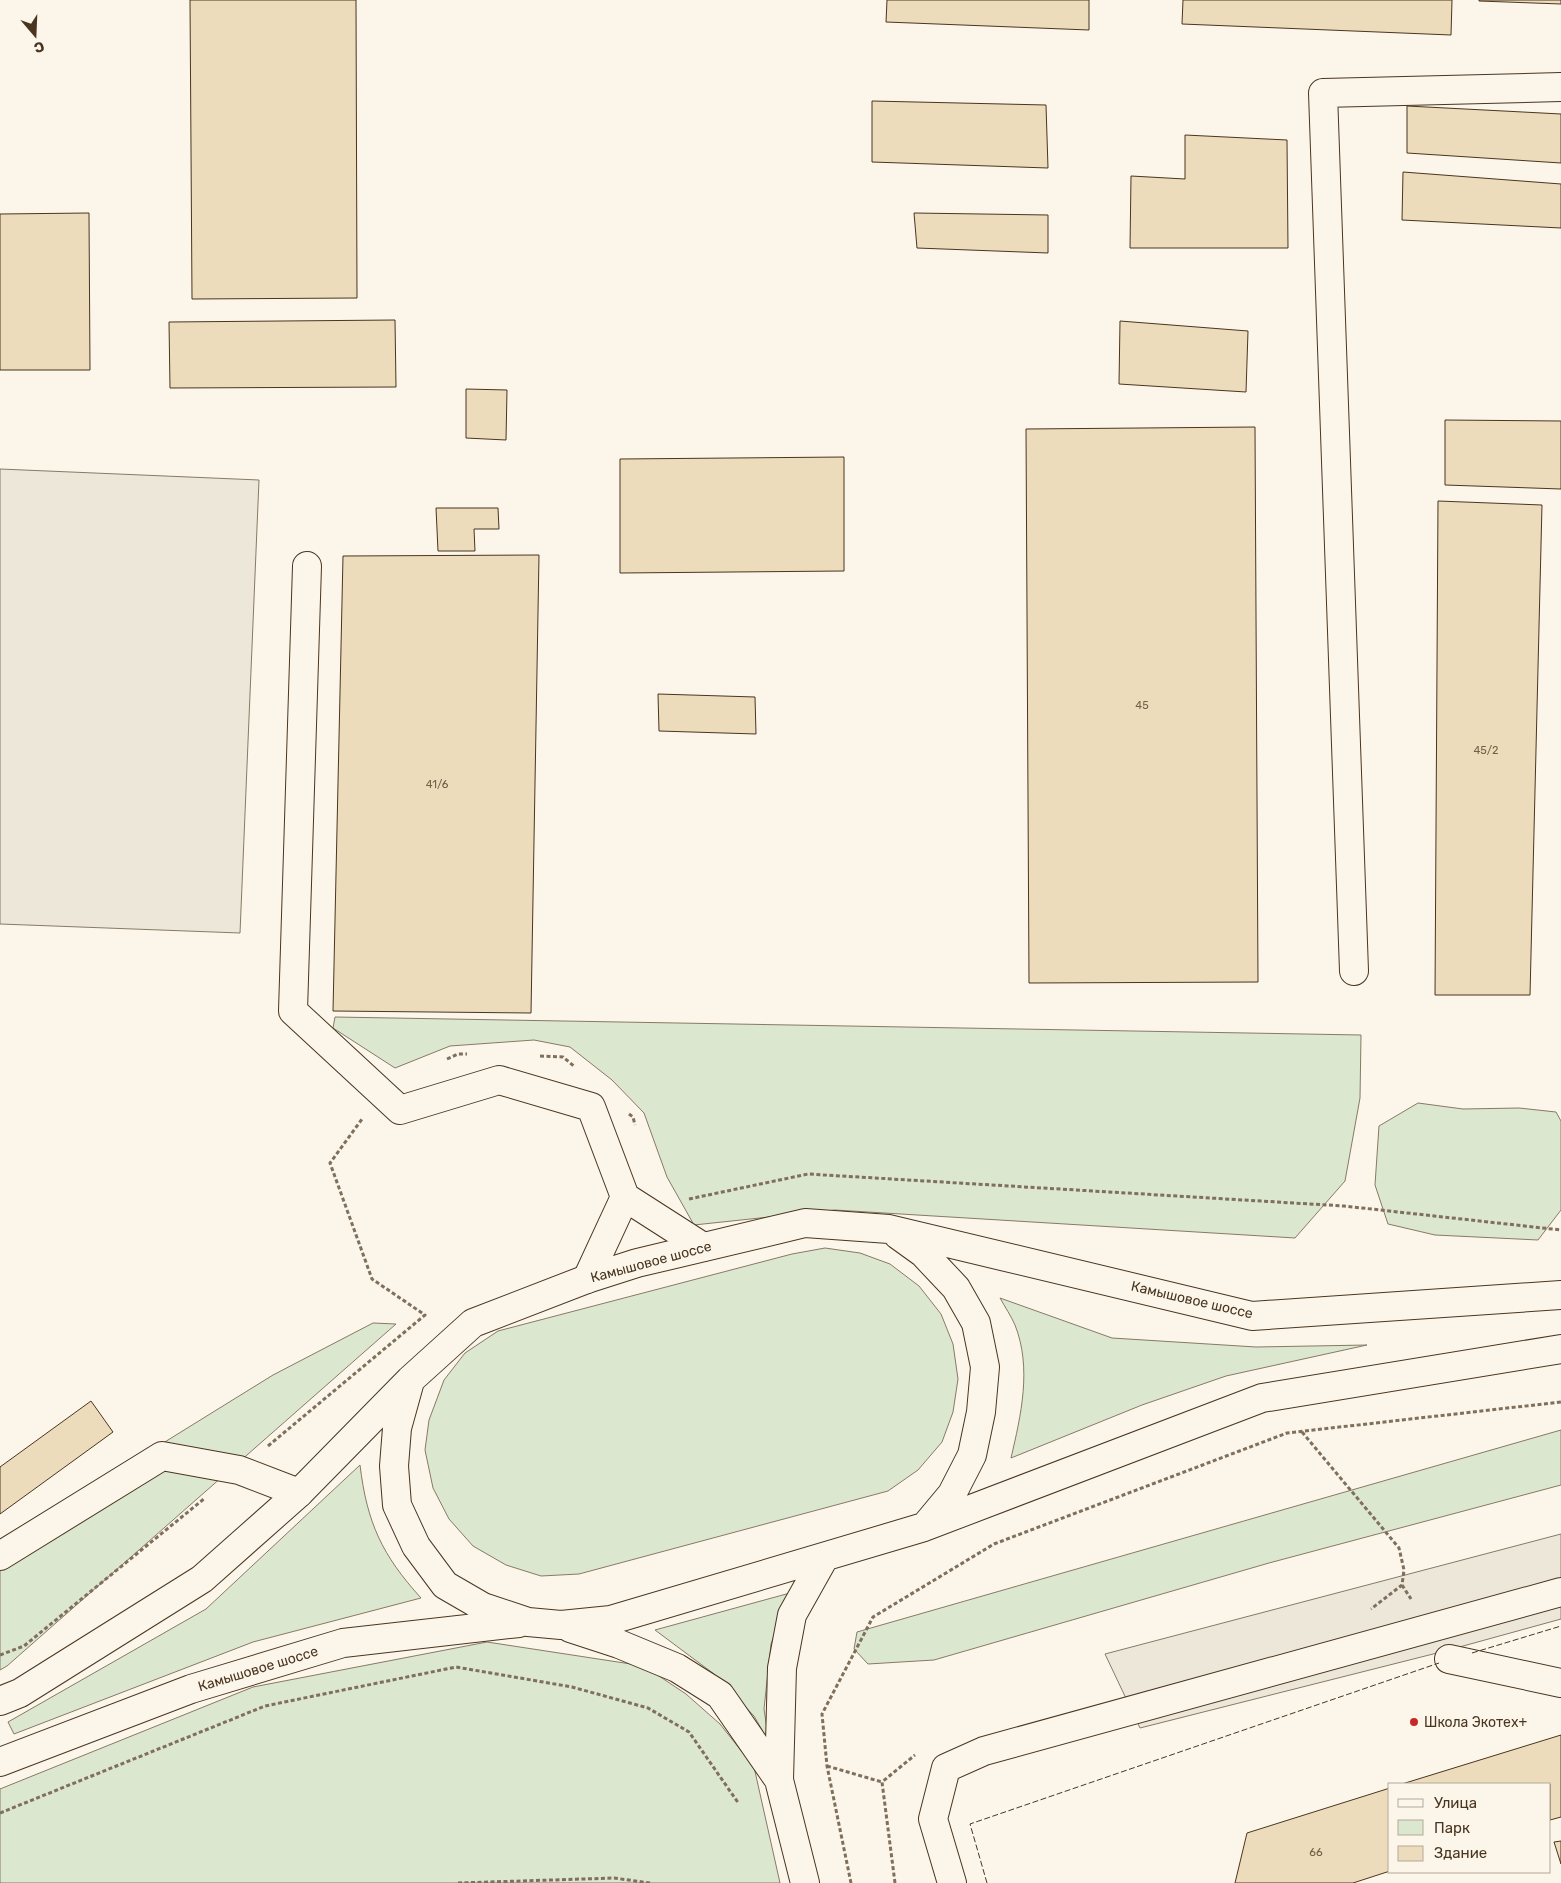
<svg xmlns="http://www.w3.org/2000/svg" width="1561" height="1883" font-family="Rubik,sans-serif">
<style>
.green{fill:#dce7d0;stroke:#887966}
.parking{fill:#ede7d9;stroke:#887966}
.building{fill:#ecdcbc;stroke:#4a3520}
.lines{fill:none;stroke-linecap:round;stroke-linejoin:round}
.minor-casing{stroke:#4a3520;stroke-width:30}
.major-casing{stroke:#4a3520;stroke-width:30}
.path{stroke:#7f6f5c;stroke-width:3;stroke-dasharray:4 2.5;stroke-linecap:butt}
.minor{stroke:#fbf6e9;stroke-width:28}
.major{stroke:#fbf6e9;stroke-width:28}
.fence{stroke:#4a3520;stroke-width:1;stroke-dasharray:6 2.5;stroke-linecap:butt}
.poi-dot{fill:#c62828;stroke:#fbf6e9;stroke-width:2}
.labels{text-anchor:middle;dominant-baseline:central;stroke-width:4;stroke-linejoin:round;paint-order:stroke}
.number-label{font-size:11px;fill:#725f47}
.street-label{font-size:14px;fill:#4a3520;stroke:#fbf6e9}
.poi-label{font-size:14px;fill:#4a3520;stroke:#fbf6e9;text-anchor:start}
</style>
<rect width="100%" height="100%" fill="#fbf6e9"/>
<path class="green" d="M335 1017 1361 1035 1360 1098 1345 1181 1295 1238 835 1210 694 1225 667 1177 644 1113 612 1080 570 1047 534 1040 450 1046 395 1068 333 1028Z
M1418 1103 1463 1109 1519 1108 1556 1112 1561 1121V1210L1538 1240 1435 1235 1388 1224 1375 1185 1379 1126Z
M825 1248 860 1253 890 1264 919 1286 941 1314 953 1344 958 1379 953 1412 942 1442 918 1470 888 1491 579 1574 541 1576 506 1565 473 1546 449 1519 433 1488 425 1450 429 1420 444 1380 465 1353 498 1331 792 1254Z
M1000 1298 1112 1338 1256 1347 1367 1345 1226 1376 1142 1405 1011 1458C1021 1415 1032 1368 1015 1325 1011 1316 1005 1307 1000 1298Z
M373 1323 396 1324 7 1666 0 1670V1544L273 1375Z
M1561 1430V1485L1269 1563 934 1660 868 1664 854 1649 857 1632Z
M360 1465C367 1523 382 1555 421 1598L253 1642 14 1734 8 1722 206 1609Z
M790 1593 771 1644 764 1709 769 1742 754 1716 714 1674 655 1630Z
M487 1642 644 1666 686 1694 720 1724 754 1767 780 1883H0V1789L253 1687Z"/>
<path class="parking" d="M0 469 259 480 240 933 0 924Z
M1561 1534V1619L1445 1651 1140 1728 1105 1654Z"/>
<path class="building" d="M190 0H356L357 298 192 299Z
M887 0H1089V30L886 22Z
M1183 0H1452L1451 35 1182 24Z
M1479 0H1561V4L1479 1Z
M872 101 1046 105 1048 168 872 162Z
M1407 106 1561 114V163L1407 153Z
M1185 135 1287 140 1288 248H1130L1131 176 1185 179Z
M1403 172 1561 184V228L1402 220Z
M89 213 90 370H0V214Z
M914 213 1048 215V253L917 248Z
M395 320 396 387 170 388 169 322Z
M1120 321 1248 331 1246 392 1119 384Z
M466 389 507 390 506 440 466 438Z
M1445 420 1561 421V489L1445 485Z
M1255 427 1258 982 1029 983 1026 429Z
M844 457V571L620 573V459Z
M1438 501 1542 505 1530 995H1435Z
M436 508H498L499 529H474L475 551H438Z
M539 555 531 1013 333 1011 343 556Z
M658 694 755 697 756 734 659 731Z
M91 1401 113 1432 0 1514V1467Z
M1561 1735V1817L1550 1820V1784H1402Z
M1390 1788V1871L1353 1883H1235L1247 1833Z
M1561 1841V1864L1554 1842Z"/>
<g class="lines">
<defs>
<path id="minor" d="M307 566 293 1011 400 1110 499 1080 591 1107 625 1197
M1354 971 1323 93 1561 87
M587 1279 625 1197 703 1247
M0 1556 162 1456 239 1470 299 1493
M1449 1659 1561 1683
M952 1883 933 1819 946 1768 984 1751 1561 1592"/>
<path id="major" d="M898 1235 923 1253 956 1288 976 1323 985 1367 981 1412 972 1455 952 1494 927 1524
M410 1381 397 1428 394 1466 397 1505 416 1546 445 1585 483 1607 528 1622 561 1625 611 1620 924 1527 1262 1398 1561 1349
M570 1628 619 1644 677 1668 720 1695 779 1780
M0 1701 20 1693 202 1579 299 1493 410 1380 473 1323 587 1279 637 1263 805 1223 889 1229 1252 1316 1561 1295
M0 1762 191 1689 343 1643 519 1623
M805 1883 779 1780 782 1668 792 1615 824 1558"/>
</defs>
<use href="#minor" class="minor-casing"/>
<use href="#major" class="major-casing"/>
<path class="path" d="M540 1056 563 1057 575 1067
M447 1059 458 1054H467
M629 1114 633 1117 635 1125
M689 1199 808 1174 1344 1206 1561 1230
M1302 1432 1399 1548 1404 1570 1402 1585 1371 1609
M268 1446 425 1315 372 1279 330 1163 362 1119
M1402 1585 1411 1599
M0 1655 24 1646 205 1498
M827 1766 882 1782
M0 1813 265 1706 456 1667 572 1687 648 1708 689 1732 739 1804
M458 1883 614 1878 650 1883
M851 1883 827 1766 822 1714 873 1617 994 1544 1287 1433 1561 1402
M895 1883 882 1782 915 1755"/>
<use href="#minor" class="minor"/>
<use href="#major" class="major"/>
<path class="fence" d="M1472 1653 1561 1626
M987 1883 970 1824 1439 1663"/>
</g>
<circle class="poi-dot" cx="1414" cy="1722" r="5"/>
<g class="labels">
<g class="number-label">
<text x="1142" y="705">45</text>
<text x="1486" y="750">45/2</text>
<text x="437" y="784">41/6</text>
<text x="1316" y="1852">66</text>
</g>
<g class="street-label">
<text transform="translate(651 1262) rotate(-15)">Камышовое шоссе</text>
<text transform="translate(1192 1300) rotate(13)">Камышовое шоссе</text>
<text transform="translate(258 1669) rotate(-17)">Камышовое шоссе</text>
</g>
<g class="poi-label">
<text x="1424" y="1722">Школа Экотех+</text>
</g>
</g>
<rect x="1388" y="1783" width="162" height="90" fill="#fbf6e9" stroke="#b4a999"/>
<rect x="1398" y="1799" width="25" height="8" fill="#fbf6e9" stroke="#b4a999"/>
<text x="1434" y="1808" font-size="15" fill="#4a3520">Улица</text>
<rect x="1398" y="1820" width="25" height="15" fill="#dce7d0" stroke="#b4a999"/>
<text x="1434" y="1833" font-size="15" fill="#4a3520">Парк</text>
<rect x="1398" y="1846" width="25" height="15" fill="#ecdcbc" stroke="#b4a999"/>
<text x="1434" y="1858" font-size="15" fill="#4a3520">Здание</text>
<g transform="translate(35 35) rotate(161)" stroke="#fbf6e9" stroke-width="4" paint-order="stroke">
<path d="M0-4L9 19L0 12L-9 19Z" fill="#4a3520"/>
<text y="-8" font-size="14" font-weight="bold" text-anchor="middle" fill="#4a3520">С</text>
</g>
</svg>
